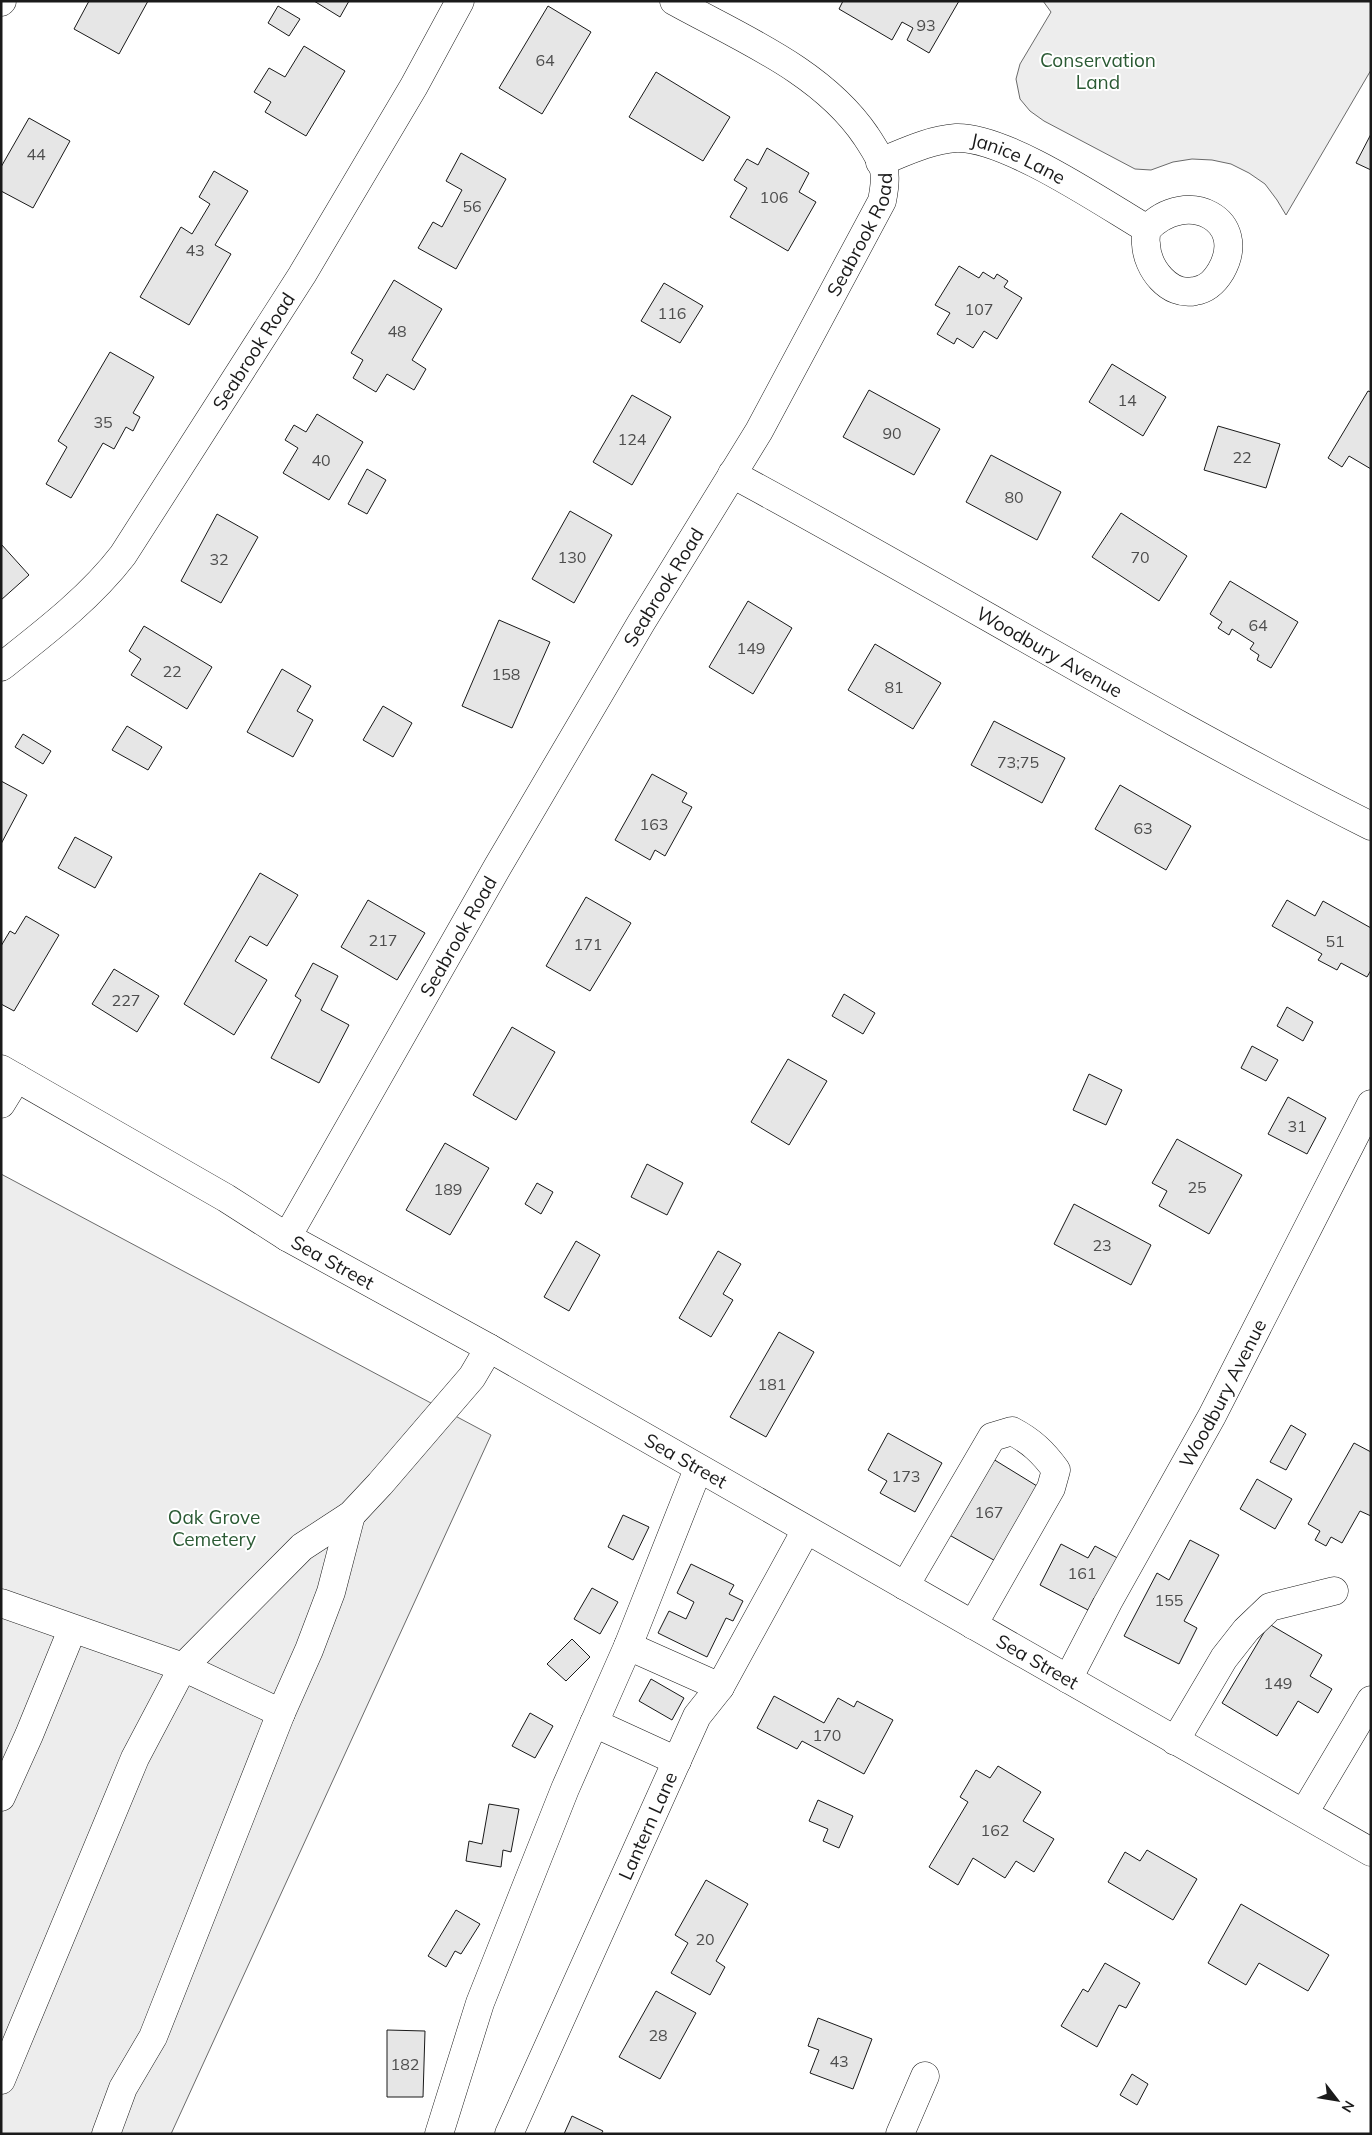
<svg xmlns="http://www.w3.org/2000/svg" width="1372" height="2135" font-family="Mulish,sans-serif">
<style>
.built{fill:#ededed;stroke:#6a6a6a}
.building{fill:#e6e6e6;stroke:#1a1a1a}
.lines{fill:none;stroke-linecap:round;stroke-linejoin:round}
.minor-casing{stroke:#1a1a1a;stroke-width:29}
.minor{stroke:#fff;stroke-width:28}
.labels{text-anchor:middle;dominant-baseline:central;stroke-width:4;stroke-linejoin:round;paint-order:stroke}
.number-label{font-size:16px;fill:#4d4d4d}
.park-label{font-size:19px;fill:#2b5a34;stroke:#fff}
.street-label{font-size:19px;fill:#1a1a1a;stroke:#fff}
</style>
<rect width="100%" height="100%" fill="#fff"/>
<path class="built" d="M1043 1H1371V70L1286 215 1277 200 1265 184 1249 173 1231 164 1212 160 1192 159 1173 162 1151 170 1135 169 1044 121 1030 111 1020 99 1016 79 1020 64 1051 12Z
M1 1174 491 1435 171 2134H1Z"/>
<path class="building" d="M89 1H148L119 54 74 29Z
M314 1H349L340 17Z
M843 1H959L929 53 907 40 913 28 902 22 892 40 839 9Z
M278 6 300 19 289 36 268 23Z
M548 6 591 32 542 114 499 88Z
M304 46 345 71 306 136 265 112 271 102 254 92 269 68 285 77Z
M656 72 730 117 703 161 629 117Z
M29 118 70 141 33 208 1 191V167Z
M1371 134V170L1356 163Z
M767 148 809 173 799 192 816 202 788 251 730 217 747 188 734 180 747 159 758 165Z
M461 153 506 179 456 269 418 248 433 222 442 227 462 190 446 181Z
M214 171 248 191 215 245 231 254 189 325 140 297 181 227 192 234 210 204 199 197Z
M959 266 979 278 983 272 994 279 997 274 1008 281 1004 287 1022 298 997 339 984 331 973 348 957 338 954 344 937 334 950 313 935 305Z
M394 280 442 309 412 360 426 369 414 390 387 374 376 392 353 378 363 360 351 353Z
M664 283 703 306 680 343 641 321Z
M110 352 154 377 133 413 140 417 133 431 126 427 114 449 103 443 71 498 46 484 67 447 58 441Z
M1112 364 1166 397 1143 436 1089 402Z
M869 390 940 429 914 475 843 437Z
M1368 391 1371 392V469L1349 456 1342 467 1328 458Z
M632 395 671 417 632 485 593 462Z
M317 414 363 442 329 500 283 473 298 448 285 440 294 425 306 432Z
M1218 426 1280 444 1266 488 1204 470Z
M991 455 1061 492 1037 540 966 502Z
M367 469 386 480 367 514 348 504Z
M570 511 612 535 574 603 532 579Z
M1121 513 1187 556 1159 601 1092 557Z
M217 514 258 537 221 603 181 581Z
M1 544 29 575 1 600Z
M1230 581 1298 622 1271 668 1257 660 1259 655 1250 649 1254 643 1232 629 1229 635 1218 628 1222 622 1210 614Z
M748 601 792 628 753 694 709 667Z
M499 620 550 642 512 728 462 706Z
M144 626 212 667 187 709 131 675 141 659 129 651Z
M875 644 941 683 913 729 848 690Z
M282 669 311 686 297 711 313 720 293 757 247 732Z
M383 706 412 723 393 757 363 740Z
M994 721 1065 758 1042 803 971 765Z
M127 726 162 747 148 770 112 750Z
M23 734 51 751 43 764 15 747Z
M652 774 687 793 682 802 692 807 665 856 655 850 650 860 615 840Z
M1 781 27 795 1 844Z
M1120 785 1191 826 1166 870 1095 829Z
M75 837 112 857 95 888 58 868Z
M260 873 298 895 267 946 250 936 235 961 267 980 234 1035 184 1004Z
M586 897 631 923 590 991 546 966Z
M368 900 425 933 397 980 341 947Z
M1287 900 1315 916 1323 901 1371 928V970L1367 977 1341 963 1337 970 1318 960 1322 954 1272 926Z
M26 916 59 935 14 1011 1 1004V946L10 931 15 934Z
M313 963 338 976 321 1010 349 1025 319 1083 271 1058 301 1000 295 996Z
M114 969 159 996 137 1032 92 1004Z
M844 994 875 1013 863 1034 832 1016Z
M1287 1007 1313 1022 1303 1041 1277 1026Z
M512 1027 555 1052 516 1120 473 1095Z
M1252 1046 1278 1060 1266 1081 1241 1068Z
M788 1059 827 1081 789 1145 751 1122Z
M1089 1074 1122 1090 1106 1125 1073 1110Z
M1288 1097 1326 1118 1307 1154 1268 1134Z
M1177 1139 1242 1175 1209 1234 1159 1206 1167 1191 1152 1183Z
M445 1143 489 1168 450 1235 406 1210Z
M647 1164 683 1183 667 1215 631 1197Z
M537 1183 553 1192 541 1214 525 1204Z
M1074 1204 1151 1245 1131 1285 1054 1244Z
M576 1241 600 1255 569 1311 544 1297Z
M718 1251 741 1264 723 1294 733 1300 711 1337 679 1318Z
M779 1332 814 1352 766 1437 730 1417Z
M1291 1425 1306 1434 1286 1470 1270 1462Z
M888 1433 942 1463 915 1512 880 1493 887 1481 868 1470Z
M1354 1443 1371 1452V1516L1360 1511 1342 1543 1331 1537 1326 1546 1315 1540 1320 1531 1308 1524Z
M993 1459 1037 1486 999 1563 944 1532Z
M1257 1479 1292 1499 1275 1529 1240 1509Z
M623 1515 649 1527 633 1560 608 1547Z
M1190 1540 1219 1555 1184 1621 1197 1628 1179 1664 1124 1636 1157 1573 1169 1580Z
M1061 1544 1088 1558 1095 1546 1125 1562 1103 1603 1094 1598 1088 1610 1040 1585Z
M691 1564 734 1585 729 1594 743 1601 733 1621 726 1618 707 1657 658 1633 669 1611 686 1619 694 1602 677 1593Z
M592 1588 618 1602 600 1634 574 1619Z
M1269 1624 1322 1655 1310 1676 1332 1689 1318 1713 1298 1701 1277 1736 1222 1703Z
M572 1639 590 1657 566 1681 547 1664Z
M651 1679 684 1698 672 1720 639 1701Z
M774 1696 824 1723 838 1698 854 1707 857 1701 893 1720 864 1774 802 1741 797 1749 757 1728Z
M530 1713 553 1726 535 1758 512 1746Z
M998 1766 1041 1792 1023 1821 1054 1839 1034 1872 1016 1861 1005 1878 973 1858 958 1885 929 1867 968 1802 960 1797 976 1770 990 1778Z
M818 1800 853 1816 839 1848 823 1841 828 1829 809 1821Z
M489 1804 519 1809 511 1852 503 1850 501 1867 466 1861 469 1841 482 1844Z
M1147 1850 1197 1879 1173 1920 1108 1882 1125 1852 1140 1861Z
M706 1880 748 1904 716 1961 725 1967 710 1995 671 1973 688 1943 675 1935Z
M1241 1904 1329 1955 1308 1991 1259 1963 1246 1985 1208 1963Z
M456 1910 480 1924 461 1954 455 1951 446 1967 428 1956Z
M1105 1963 1140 1983 1126 2008 1119 2005 1097 2047 1061 2026 1083 1989 1088 1992Z
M656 1991 696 2013 660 2079 619 2057Z
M818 2018 872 2039 853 2089 810 2073 819 2050 808 2046Z
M387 2030 425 2031 423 2097H387Z
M1132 2074 1148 2084 1137 2105 1120 2095Z
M572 2116 603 2131 601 2134H564Z"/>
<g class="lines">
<defs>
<g id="minor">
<path d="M1 2 2 1"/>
<path id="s1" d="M880 162C905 152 929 140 956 138 1005 136 1103 203 1147 229 1146 234 1145 239 1146 244 1147 268 1169 297 1195 291 1208 289 1215 281 1221 271 1250 220 1187 187 1147 229"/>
<path id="s2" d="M732 474C946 589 1153 717 1371 826"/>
<path id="s3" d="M1 667C44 633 90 598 123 555L302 275 414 86 460 1"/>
<path id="s4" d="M1 1069 226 1198 287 1237 489 1348 1371 1852"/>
<path d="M1 1104 17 1078"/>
<path id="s5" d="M287 1237 498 866 641 623 759 431 882 201C884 191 886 180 884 170 881 158 873 147 866 136 822 71 741 38 674 1"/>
<path d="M905 1586 992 1437 1012 1431C1031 1441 1043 1452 1056 1470L1051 1488 973 1625"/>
<path d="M1 1603 183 1667 281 1713"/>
<path d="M628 1646 720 1687"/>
<path id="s6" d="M1068 1679 1108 1602 1212 1416 1371 1104"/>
<path d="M594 1723 677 1761"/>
<path d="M1175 1741 1224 1658 1246 1630 1270 1607 1334 1591"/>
<path d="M1 1797 29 1735 72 1630"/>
<path d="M1304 1813 1371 1700"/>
<path d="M1 2080 135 1758 183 1667 302 1547 351 1515 380 1484 472 1377 489 1348"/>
<path d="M106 2134 123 2088 153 2037 281 1713 309 1650 331 1592 351 1515"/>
<path d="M439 2134 480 2003 565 1789 628 1646 698 1469"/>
<path id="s7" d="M509 2134 697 1716 720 1687 806 1530"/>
<path d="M900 2134 925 2076"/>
</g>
</defs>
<use href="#minor" class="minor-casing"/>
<use href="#minor" class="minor"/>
</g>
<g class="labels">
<g class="number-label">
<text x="926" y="25">93</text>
<text x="545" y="60">64</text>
<text x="36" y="154">44</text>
<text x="774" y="197">106</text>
<text x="472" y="206">56</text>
<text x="195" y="250">43</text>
<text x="979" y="309">107</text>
<text x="672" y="313">116</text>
<text x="397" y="331">48</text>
<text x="1127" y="400">14</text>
<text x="103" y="422">35</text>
<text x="892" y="433">90</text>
<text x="632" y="439">124</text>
<text x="1242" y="457">22</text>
<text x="321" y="460">40</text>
<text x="1014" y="497">80</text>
<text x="572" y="557">130</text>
<text x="1140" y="557">70</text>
<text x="219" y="559">32</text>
<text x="1258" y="625">64</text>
<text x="751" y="648">149</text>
<text x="172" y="671">22</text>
<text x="506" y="674">158</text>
<text x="894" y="687">81</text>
<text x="1018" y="762">73;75</text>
<text x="654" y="824">163</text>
<text x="1143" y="828">63</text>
<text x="383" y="940">217</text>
<text x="1335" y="941">51</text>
<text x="588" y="944">171</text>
<text x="126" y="1000">227</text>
<text x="1297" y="1126">31</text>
<text x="1197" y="1187">25</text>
<text x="448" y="1189">189</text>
<text x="1102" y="1245">23</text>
<text x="772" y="1384">181</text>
<text x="906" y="1476">173</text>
<text x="989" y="1512">167</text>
<text x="1082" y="1573">161</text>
<text x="1169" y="1600">155</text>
<text x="1278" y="1683">149</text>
<text x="827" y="1735">170</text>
<text x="995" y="1830">162</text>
<text x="705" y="1939">20</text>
<text x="658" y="2035">28</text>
<text x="839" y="2061">43</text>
<text x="405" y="2064">182</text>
</g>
<g class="park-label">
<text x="1098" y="60">Conservation<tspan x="1098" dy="22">Land</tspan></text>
<text x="214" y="1517">Oak Grove<tspan x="214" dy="22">Cemetery</tspan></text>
</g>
<g class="street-label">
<text stroke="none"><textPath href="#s1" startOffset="146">Janice Lane</textPath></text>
<text stroke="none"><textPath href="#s5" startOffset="1156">Seabrook Road</textPath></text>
<text stroke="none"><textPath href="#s3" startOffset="408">Seabrook Road</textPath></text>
<text stroke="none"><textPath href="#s5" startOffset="751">Seabrook Road</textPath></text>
<text stroke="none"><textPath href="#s2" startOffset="364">Woodbury Avenue</textPath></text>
<text stroke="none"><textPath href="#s5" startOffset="346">Seabrook Road</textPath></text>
<text stroke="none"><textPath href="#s4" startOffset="384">Sea Street</textPath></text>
<text stroke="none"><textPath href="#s6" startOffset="325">Woodbury Avenue</textPath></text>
<text stroke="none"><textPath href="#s4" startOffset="789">Sea Street</textPath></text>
<text stroke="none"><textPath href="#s4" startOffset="1194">Sea Street</textPath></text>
<text stroke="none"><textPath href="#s7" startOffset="338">Lantern Lane</textPath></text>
</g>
</g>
<rect width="1372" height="2135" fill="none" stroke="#1a1a1a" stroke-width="5"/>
<g transform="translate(1337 2100) rotate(121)" stroke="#ffffff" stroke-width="4" paint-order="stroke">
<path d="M0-4L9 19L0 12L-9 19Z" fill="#1a1a1a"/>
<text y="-8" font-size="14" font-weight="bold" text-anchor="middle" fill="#1a1a1a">N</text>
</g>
</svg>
